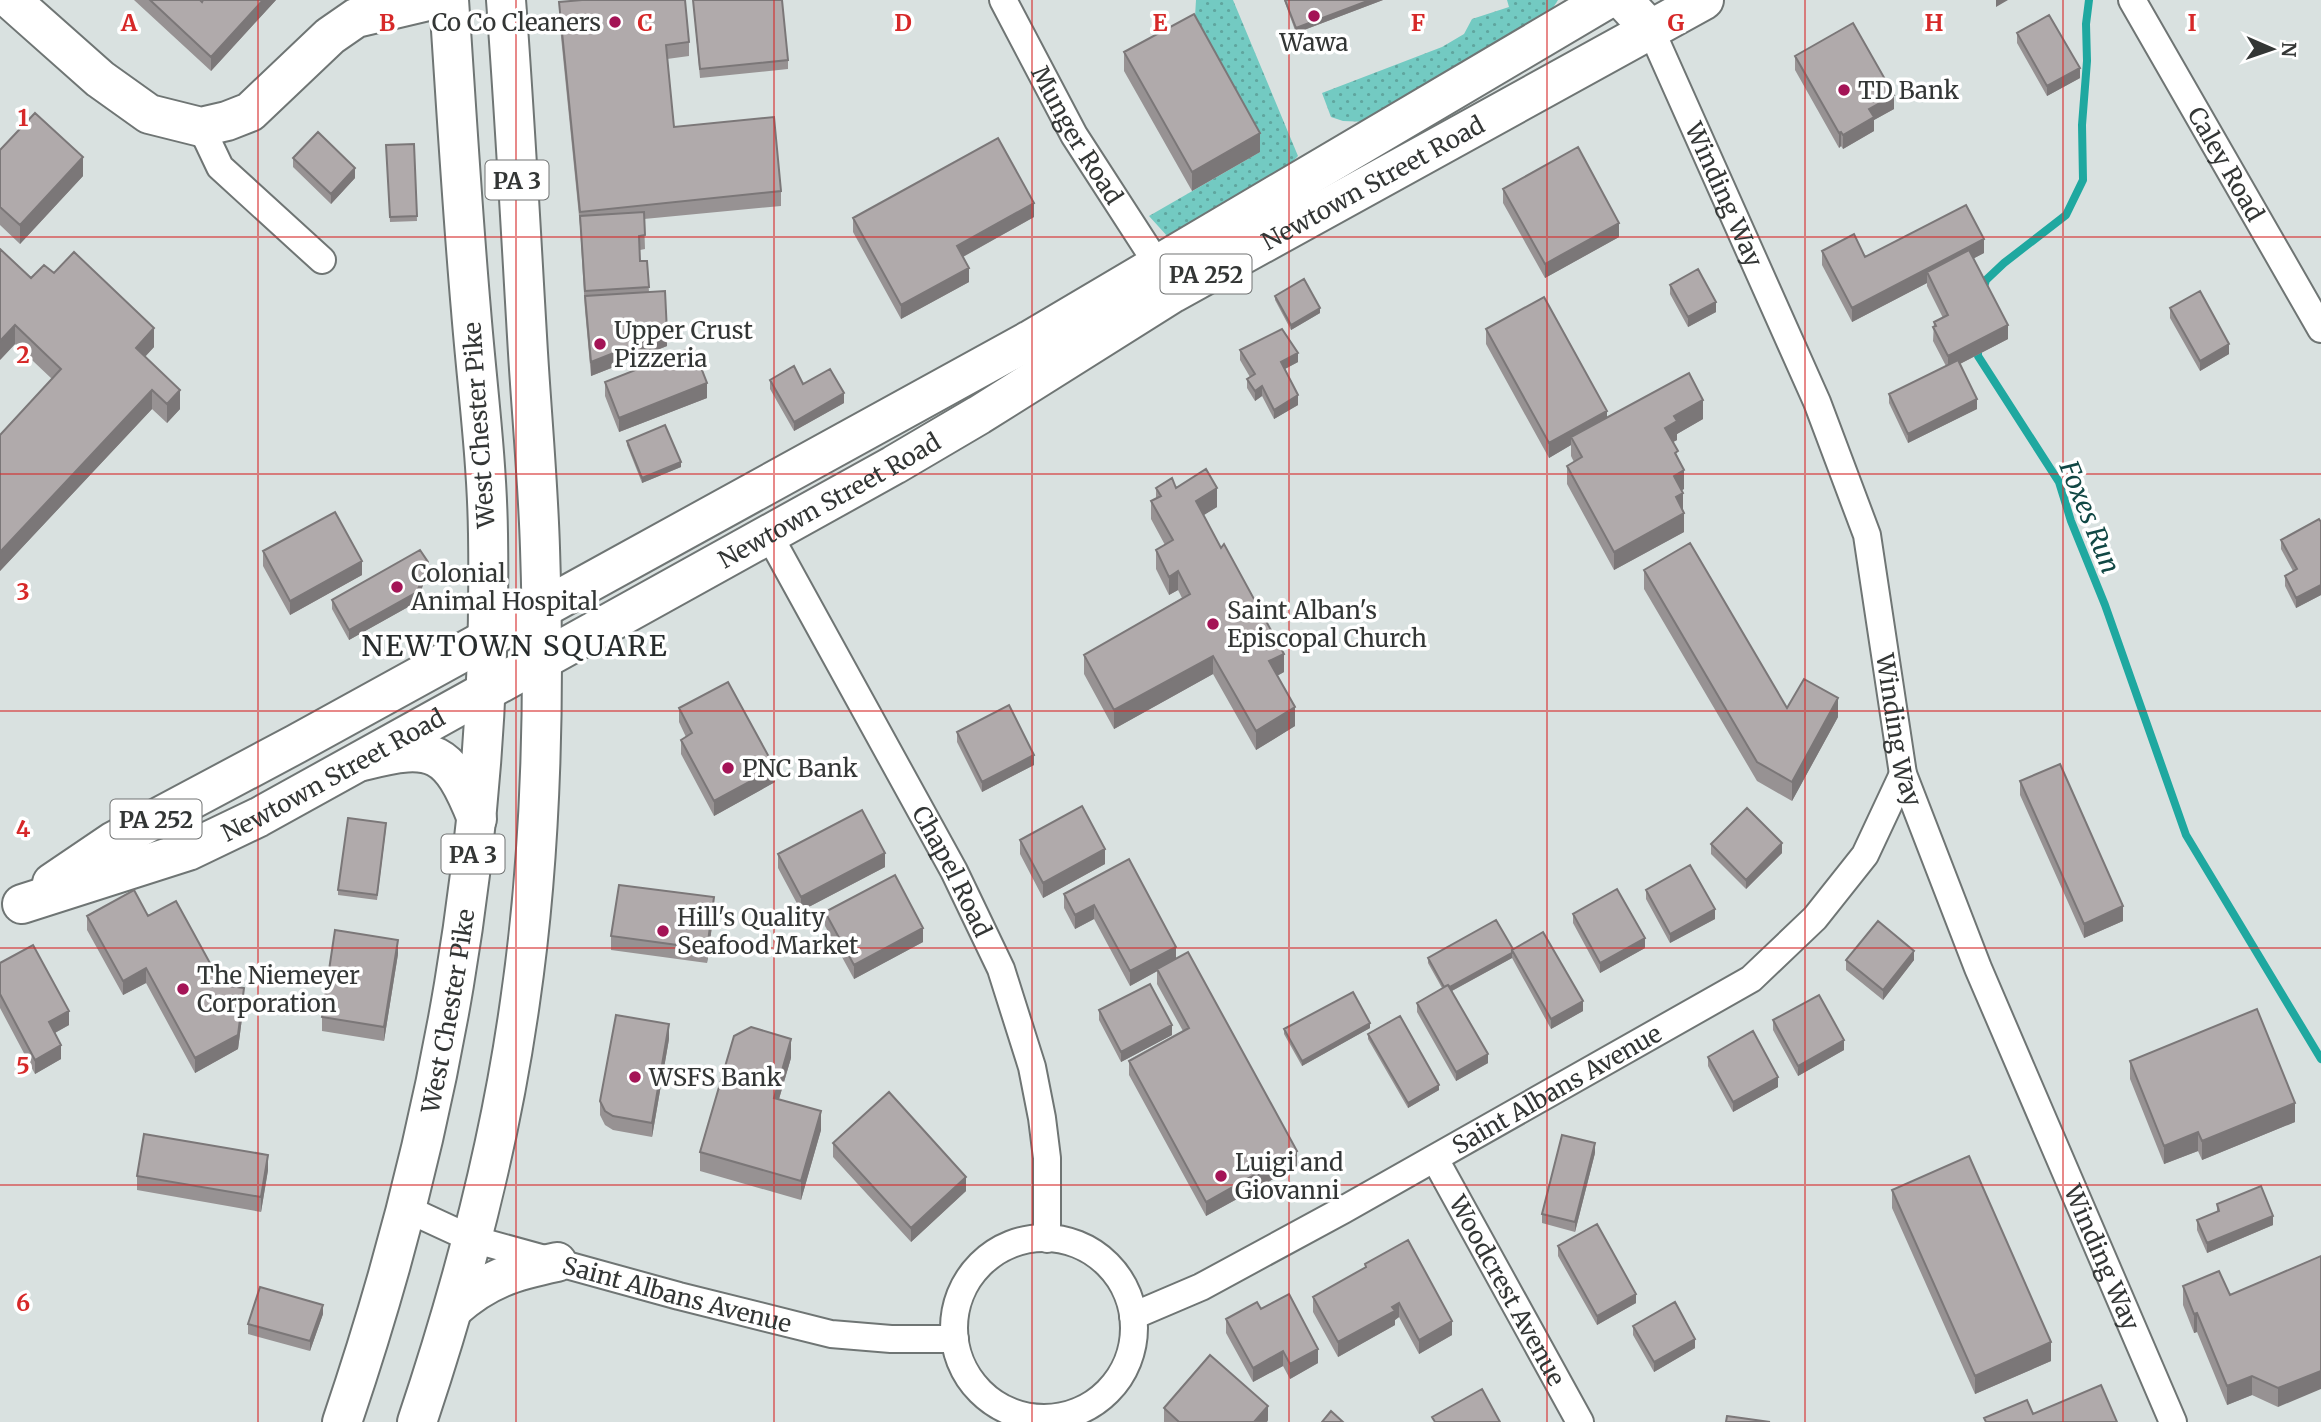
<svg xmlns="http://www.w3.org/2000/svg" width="2321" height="1422" font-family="Merriweather,serif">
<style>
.grass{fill:url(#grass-dots)}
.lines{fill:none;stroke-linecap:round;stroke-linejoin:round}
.stream{stroke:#1fa8a0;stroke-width:8}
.street-casing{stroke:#6f7574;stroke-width:30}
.secondary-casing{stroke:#6f7574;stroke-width:42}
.primary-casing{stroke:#6f7574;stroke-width:42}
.highway-casing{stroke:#6f7574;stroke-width:42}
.street{stroke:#fff;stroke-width:26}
.secondary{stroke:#fff;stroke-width:38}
.primary{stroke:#fff;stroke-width:38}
.highway{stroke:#fff;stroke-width:38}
.wall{fill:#979293}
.shaded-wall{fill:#7b7778}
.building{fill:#b0aaab;stroke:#7b7778;stroke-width:2}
.grid{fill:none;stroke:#d62828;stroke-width:2;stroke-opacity:0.55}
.poi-dot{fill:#a41456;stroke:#fff;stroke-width:2.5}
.labels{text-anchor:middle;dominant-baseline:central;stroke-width:7;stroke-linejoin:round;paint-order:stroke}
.shield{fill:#fff;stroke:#707272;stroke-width:2}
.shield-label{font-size:23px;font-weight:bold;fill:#333635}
.poi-label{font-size:24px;fill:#333635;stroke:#fff;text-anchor:start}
.street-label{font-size:24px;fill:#333635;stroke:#fff}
.water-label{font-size:26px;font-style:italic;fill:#104744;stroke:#fff}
.quarter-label{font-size:28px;letter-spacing:2px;fill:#272c2c;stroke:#fff}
.grid-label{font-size:23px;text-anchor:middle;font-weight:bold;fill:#d62828;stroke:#fff;stroke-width:7;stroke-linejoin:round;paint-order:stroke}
</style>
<defs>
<pattern id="grass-dots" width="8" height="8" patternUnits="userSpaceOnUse" patternTransform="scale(1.75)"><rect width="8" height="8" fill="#73cac2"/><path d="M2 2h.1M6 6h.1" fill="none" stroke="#5fa59e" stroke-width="1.8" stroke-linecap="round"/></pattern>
</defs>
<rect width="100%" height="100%" fill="#d9e1e0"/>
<path class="grass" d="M1196 0H1233L1298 156 1285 169 1168 237 1149 216 1260 152 1194 33Z
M1507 0H1558L1551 11 1369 122 1343 121 1331 117 1322 93 1442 47 1464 34 1472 19 1509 7Z"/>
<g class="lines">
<path class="stream" d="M1983 290 1986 280 2004 263 2066 215 2083 180 2082 125 2087 61 2086 24 2089 0
M1978 344V356L2059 482 2071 521 2105 605 2186 835 2321 1059"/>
<defs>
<g id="street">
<path id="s1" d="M1003 0 1074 135 1158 265"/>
<path id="s2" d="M2132 0 2321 329"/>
<path id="s3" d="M1651 30 1817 402 1867 535 1903 774 1978 968 2173 1422"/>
<path d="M201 127 220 167 322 260"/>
<path id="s4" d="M769 535 954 871 1001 969 1032 1067 1042 1118 1047 1158V1239"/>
<path id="s5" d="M1435 1159 1580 1422"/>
<path id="s6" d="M407 1209 472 1239 679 1296 831 1334 891 1339H955"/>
<circle cx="1044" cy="1328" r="90"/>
<path id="s7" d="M1133 1316 1201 1287 1343 1210 1751 979 1815 918 1865 855 1903 774"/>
</g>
<path id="secondary" d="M11 0 100 79 149 114 201 127 227 121 250 112 330 36 356 18 432 0
M1623 0 1651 30"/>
<g id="primary">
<path d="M52 883 114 841 296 744 1030 340 1606 0"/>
<path id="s8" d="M22 904 188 851 259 817 894 465 979 415 1173 293 1704 0"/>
</g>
<g id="highway">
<path d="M363 761C434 742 450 751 477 819"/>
<path d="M453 1309C486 1279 514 1271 557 1262"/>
<path id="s9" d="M342 1422C441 1131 493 842 488 534 487 459 477 385 471 310 462 207 456 103 449 0"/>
<path d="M417 1422C463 1285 500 1145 520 1002 542 852 545 699 540 548 538 483 532 418 528 353 521 235 515 118 506 0"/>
</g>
</defs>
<use href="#street" class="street-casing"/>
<use href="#secondary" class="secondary-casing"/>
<use href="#primary" class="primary-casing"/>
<use href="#highway" class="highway-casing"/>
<use href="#street" class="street"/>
<use href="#secondary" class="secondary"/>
<use href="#primary" class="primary"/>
<use href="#highway" class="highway"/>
</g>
<path class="wall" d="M134 0H200L202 2 203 0H276L211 71Z
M693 0 788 60V69L700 78Z
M1284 0H1383L1296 33Z
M559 2 689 42V56L667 59 674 127 781 191V206L644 219 645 249 640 250V261H647L649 292 667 346 591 376 585 310 580 226 559 17Z
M2017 33 2080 78 2047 96 2017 43Z
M1124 52 1260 152 1192 191 1124 71Z
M1795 56 1894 109 1874 120V131L1843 149 1841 146 1839 148 1795 70Z
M414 144 417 221 390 222 386 145Z
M0 150 83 176 20 244 0 225Z
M293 158 355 178 331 204 293 167Z
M1503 189 1619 237 1545 278 1503 203Z
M1034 217 963 257 969 282 901 319 853 232V218Z
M1822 251 1865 257 1984 253 1974 258 2008 339 1960 364 1977 409 1908 443 1889 403V394L1946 366 1933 341 1934 322 1943 318 1927 286V283L1852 322 1822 265Z
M54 273 154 347 145 357 180 409 167 423 152 409 0 571V435L52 379 15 344 0 360 31 278Z
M1670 285 1716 312 1688 327 1670 294Z
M1275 296 1320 313 1291 330 1275 300Z
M2170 308 2229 354 2200 371 2170 318Z
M1486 329 1607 418 1703 419 1677 434V440L1673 442 1678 458 1684 489 1681 490 1684 532 1614 570 1567 484V466L1574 462 1571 456V445L1549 458 1486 344Z
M1240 350 1298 362 1285 369 1298 405 1274 419 1262 396 1255 401 1247 388V379L1250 377 1240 360Z
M770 380 844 403 794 431 770 389Z
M605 382 707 398 619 432 605 396Z
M627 441 681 467 642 483 627 445Z
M1156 488H1176L1217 507 1203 515 1284 672 1277 676 1295 726 1256 750 1213 674 1114 729 1084 674V655L1182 598 1178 590 1169 595 1156 569V550L1165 545 1151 519V501L1156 498Z
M2321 522V595L2296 608 2285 586V576L2293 571 2281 549V540Z
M263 551 362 575 290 615 263 566Z
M1644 570 1787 708 1838 717 1792 801 1757 781 1644 589Z
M428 571 417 602 349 640 332 609V600Z
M679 708 775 782 714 816 681 754V740L686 737 679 722Z
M957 732 1034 765 982 792 957 742Z
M2020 781 2123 921 2084 938 2020 795Z
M386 828 377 900 338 895V890Z
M1020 840 1105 864 1043 898 1020 854Z
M1711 844 1782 853 1746 889 1711 854Z
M778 854 885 867 801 911 778 868Z
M1129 859 1176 959 1297 1166 1206 1216 1129 1075V1061L1183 1031 1157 984V971L1130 986 1094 919 1075 929 1064 908V894Z
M1646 890 1715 919 1670 943 1646 899Z
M714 911 707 963 611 950V936Z
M825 912 923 942 854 979 825 926Z
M1573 914 1645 948 1600 973 1573 923Z
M87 916H148L222 985 244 1003 238 1049 195 1073 146 983 123 995 87 930Z
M1513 949 1583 1011 1551 1029 1512 958 1452 991 1488 1063 1456 1081 1417 1012V1003L1442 988 1428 963V958Z
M398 954 384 1041 322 1031V1017Z
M1846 960H1914L1883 1000 1846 970Z
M0 963 69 1025 55 1033 61 1059 35 1074 0 1008Z
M1099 1010 1172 1035 1121 1062 1099 1020Z
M1773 1020 1844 1050 1798 1076 1773 1030Z
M1370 1028 1302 1066 1284 1034V1029Z
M1368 1034 1439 1090 1408 1108 1368 1039Z
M669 1039 652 1137 613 1130 605 1125 600 1115V1101Z
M1708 1057 1778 1087 1733 1112 1708 1066Z
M791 1058 779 1099 821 1130 801 1200 700 1171V1152Z
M2130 1061 2295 1122 2202 1160 2198 1151 2164 1164 2130 1079Z
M833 1143 966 1191 911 1242 833 1157Z
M1595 1153 1575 1232 1542 1223V1214Z
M268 1170 261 1212 137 1190V1176Z
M1892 1190 2051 1361 1975 1394 1892 1208Z
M2217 1204 2273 1225 2207 1253 2197 1230V1220L2217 1212Z
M1558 1246 1636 1303 1597 1325 1558 1256Z
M2321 1256 2278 1407 2252 1395 2227 1405 2197 1332 2194 1333 2183 1305V1286L2230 1295Z
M1365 1264 1452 1335 1419 1354 1399 1317 1395 1320V1325L1338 1357 1313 1312V1297L1365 1268Z
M1261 1309 1318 1363 1290 1379 1283 1366 1253 1382 1226 1333V1319Z
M323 1314 310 1351 248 1334V1324Z
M1633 1326 1695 1348 1654 1372 1633 1335Z
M1164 1408 1268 1420 1267 1422H1164Z"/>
<path class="shaded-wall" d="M263 0H276L211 71V57Z
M1370 0H1383L1296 33V28Z
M1996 0H2008L1996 7Z
M2080 68V78L2047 96V86Z
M1894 95V109L1874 120V131L1843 149V135L1869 109Z
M1841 132V146L1839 148V133Z
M1260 133V152L1192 191V172Z
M83 157V176L20 244V225Z
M355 168V178L331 204V194Z
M1034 203V217L957 260V246Z
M1619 223V237L1545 278V264Z
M1984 239V253L1931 281 1927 272V283L1852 322V308Z
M969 268V282L901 319V305Z
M1716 302V312L1688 327V317Z
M1320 308V313L1291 330V325Z
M15 325V344L0 360V341Z
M2008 325V339L1948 370V356Z
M154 328V347L136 366V348Z
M667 332V346L591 376V362Z
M2229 344V354L2200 371V361Z
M1298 353V362L1281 371V362Z
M707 383V398L619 432V418Z
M1262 386V396L1255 401V391Z
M152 390V409L0 571V552Z
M180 390V409L167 423V404Z
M844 393V403L794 431V422Z
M1298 395V405L1274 419V410Z
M1977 399V409L1908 443V434Z
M1703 400V419L1677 434V440L1665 446V428L1674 416Z
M1607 411V425L1571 437V445L1549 458V443Z
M681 462V467L642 483V478Z
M1684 470V489L1674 495V476Z
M1217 488V507L1196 520V501Z
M1683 493V512L1676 497Z
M1684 513V532L1614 570V552Z
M362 561V575L290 615V601Z
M428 562V571L417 602 349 640V630Z
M1178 571V590L1169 595V577Z
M2321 585V595L2296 608V598Z
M1284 654V672L1269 680V661Z
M1213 656V674L1114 729V710Z
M1838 698V717L1792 801V782Z
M1295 707V726L1256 750V731Z
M1034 755V765L982 792V782Z
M775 768V782L714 816V801Z
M1782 843V853L1746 889V880Z
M1105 849V864L1043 898V883Z
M885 853V867L801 911V897Z
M714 897V911L707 963V949Z
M1094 905V919L1075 929V915Z
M2123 906V921L2084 938V924Z
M1715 909V919L1670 943V934Z
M923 928V942L854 979V965Z
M1645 938V948L1600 973V963Z
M398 940V954L384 1041V1027Z
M1176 947V961L1130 986V971Z
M1914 951V960L1883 1000V990Z
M1512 953V958L1446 994V989Z
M146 968V983L123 995V981Z
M244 988V1003L238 1049 195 1073V1058Z
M1583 1001V1011L1551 1029V1019Z
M69 1011V1025L49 1036V1022Z
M1370 1023V1028L1302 1066V1061Z
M669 1024V1039L652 1137V1123Z
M1172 1025V1035L1121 1062V1052Z
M791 1039V1058L774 1116V1098Z
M1844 1040V1050L1798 1076V1066Z
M61 1045V1059L35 1074V1060Z
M1488 1054V1063L1456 1081V1072Z
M1778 1077V1087L1733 1112V1102Z
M1439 1085V1090L1408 1108V1103Z
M2295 1103V1122L2202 1160V1141Z
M821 1111V1130L801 1200V1181Z
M2198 1132V1151L2164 1164V1146Z
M1595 1143V1153L1575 1232V1222Z
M1297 1151V1166L1206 1216V1202Z
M268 1155V1170L261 1212V1197Z
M966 1177V1191L911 1242V1228Z
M2273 1216V1225L2207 1253V1243Z
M1636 1294V1303L1597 1325V1316Z
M1399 1303V1317L1395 1320V1325L1338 1357V1342Z
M323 1305V1314L310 1351V1341Z
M2197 1313V1332L2194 1333V1314Z
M1452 1321V1335L1419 1354V1340Z
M1695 1339V1348L1654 1372V1362Z
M2051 1342V1361L1975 1394V1376Z
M1318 1349V1363L1290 1379V1364Z
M1283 1351V1366L1253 1382V1368Z
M2321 1371V1389L2278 1407V1388Z
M2252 1376V1395L2227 1405V1386Z
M1268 1406V1420L1267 1422H1254Z"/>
<path class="building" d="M150 0H200L202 2 203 0H263L211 57Z
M582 0H685L689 42 666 45 674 127 774 117 781 191 580 212 559 2Z
M693 0H782L788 60 700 69Z
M1285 0H1370L1296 28Z
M1194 14 1260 133 1192 172 1124 52Z
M2049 15 2080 68 2047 86 2017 33Z
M1853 23 1894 95 1869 109 1874 117 1843 135 1841 132 1839 133 1795 56Z
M35 113 83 157 20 225 0 207V150Z
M318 132 355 168 331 194 293 158Z
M998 138 1034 203 957 246 969 268 901 305 853 218Z
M414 144 417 216 390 217 386 145Z
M1578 147 1619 223 1545 264 1503 189Z
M1966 205 1984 239 1852 308 1822 251 1854 234 1865 257Z
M644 212 645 235 639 236 640 261H647L649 287 585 291 580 216Z
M0 249 31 278 44 265 54 273 74 252 154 328 136 348 180 390 167 404 152 390 0 552V435L61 369 15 325 0 341Z
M1969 250 2008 325 1948 356 1933 327 1936 326 1934 322 1948 315 1927 272Z
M1698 269 1716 302 1688 317 1670 285Z
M1304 279 1320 308 1291 325 1275 296Z
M665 291 667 332 591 362 585 296Z
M2200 291 2229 344 2200 361 2170 308Z
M1544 297 1607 411 1549 443 1486 329Z
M1282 329 1298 353 1281 362 1298 395 1274 410 1262 386 1255 391 1247 379 1255 374 1240 350Z
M693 347 707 383 619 418 605 382Z
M1958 360 1977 399 1908 434 1889 394Z
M794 366 803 384 830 369 844 393 794 422 770 380Z
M1689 373 1703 400 1674 416 1677 421 1665 428 1678 451 1675 453 1684 470 1674 476 1683 493 1676 497 1684 513 1614 552 1567 466 1582 457 1571 437Z
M665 425 681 462 642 478 627 441Z
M1206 469 1217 488 1196 501 1221 548 1224 544 1284 654 1269 661 1295 707 1256 731 1213 656 1114 710 1084 655 1190 594 1178 571 1169 577 1156 550 1173 540 1151 501 1161 496 1156 488 1172 478 1176 488Z
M335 512 362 561 290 601 263 551Z
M2319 519 2321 522V585L2296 598 2285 576 2297 569 2281 540Z
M1690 543 1787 708 1804 679 1838 698 1792 782 1757 762 1644 570Z
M420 550 428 562 417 592 349 630 332 600Z
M728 682 775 768 714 801 681 740 692 733 679 708Z
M1009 705 1034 755 982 782 957 732Z
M2060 764 2123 906 2084 924 2020 781Z
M1082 806 1105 849 1043 883 1020 840Z
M1747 808 1782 843 1746 880 1711 844Z
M862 810 885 853 801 897 778 854Z
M348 818 386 823 377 895 338 890Z
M1129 859 1176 947 1130 971 1094 905 1075 915 1064 894Z
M1690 865 1715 909 1670 934 1646 890Z
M895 875 923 928 854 965 825 912Z
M619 885 714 897 707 949 611 936Z
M1617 889 1645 938 1600 963 1573 914Z
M134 890 148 916 176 901 222 985 244 988 238 1035 195 1058 146 968 123 981 87 916Z
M1496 920 1513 949 1512 950V953L1450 987 1448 985 1444 987 1428 958Z
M1878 921 1914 951 1883 990 1846 960Z
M335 930 398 940 384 1027 322 1017Z
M1543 932 1583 1001 1551 1019 1512 950Z
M33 945 69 1011 49 1022 61 1045 35 1060 0 994V963Z
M1188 952 1297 1151 1206 1202 1129 1061 1189 1028 1157 969Z
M1150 984 1172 1025 1121 1052 1099 1010Z
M1448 985 1488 1054 1456 1072 1417 1003Z
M1353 992 1370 1023 1302 1061 1284 1029Z
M1819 995 1844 1040 1798 1066 1773 1020Z
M2257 1009 2295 1103 2202 1141 2198 1132 2164 1146 2130 1061Z
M616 1015 669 1024 652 1123 613 1116 605 1111 600 1101Z
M1400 1016 1439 1085 1408 1103 1368 1034Z
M751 1027 791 1039 774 1098 821 1111 801 1181 700 1152 734 1036Z
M1753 1031 1778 1077 1733 1102 1708 1057Z
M889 1092 966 1177 911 1228 833 1143Z
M144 1134 268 1155 261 1197 137 1176Z
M1562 1135 1595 1143 1575 1222 1542 1214Z
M1969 1156 2051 1342 1975 1376 1892 1190Z
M2261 1186 2273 1216 2207 1243 2197 1220 2219 1211 2217 1204Z
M1597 1224 1636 1294 1597 1316 1558 1246Z
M1408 1240 1452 1321 1419 1340 1399 1303 1392 1307 1395 1311 1338 1342 1313 1297 1366 1267 1365 1264Z
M2321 1256V1371L2278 1388 2252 1376 2227 1386 2197 1313 2194 1314 2183 1286 2219 1271 2230 1295Z
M260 1287 323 1305 310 1341 248 1324Z
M1289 1294 1318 1349 1290 1364 1283 1351 1253 1368 1226 1319 1257 1302 1261 1309Z
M1675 1302 1695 1339 1654 1362 1633 1326Z
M1210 1355 1268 1406 1254 1422H1179L1164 1408Z
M2101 1385 2117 1422H1986L1984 1418 2027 1400 2033 1414Z
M1482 1389 1500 1422H1435L1432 1417Z
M1331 1411 1343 1422H1322Z
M1727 1416 1770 1422H1726Z"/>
<path class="grid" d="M258 0V1422M516 0V1422M774 0V1422M1032 0V1422M1289 0V1422M1547 0V1422M1805 0V1422M2063 0V1422M0 237H2321M0 474H2321M0 711H2321M0 948H2321M0 1185H2321"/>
<g class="poi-dot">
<circle cx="1314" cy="16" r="7"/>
<circle cx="615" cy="22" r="7"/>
<circle cx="1844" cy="90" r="7"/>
<circle cx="600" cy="344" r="7"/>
<circle cx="397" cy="587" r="7"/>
<circle cx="1213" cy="624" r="7"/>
<circle cx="728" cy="768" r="7"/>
<circle cx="663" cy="931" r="7"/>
<circle cx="183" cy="989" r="7"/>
<circle cx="635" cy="1077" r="7"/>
<circle cx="1221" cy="1176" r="7"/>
</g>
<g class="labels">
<g class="shield">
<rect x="485.5" y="160.5" width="63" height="39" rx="5"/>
<rect x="1160.5" y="254.5" width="91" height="39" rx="5"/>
<rect x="110.5" y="799.5" width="91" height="39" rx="5"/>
<rect x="441.5" y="834.5" width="63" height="39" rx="5"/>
</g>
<g class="shield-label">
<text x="517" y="180">PA 3</text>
<text x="1206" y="274">PA 252</text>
<text x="156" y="819">PA 252</text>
<text x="473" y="854">PA 3</text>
</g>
<g class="poi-label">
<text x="601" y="22" text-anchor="end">Co Co Cleaners</text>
<text x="1314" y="42" text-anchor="middle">Wawa</text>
<text x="1858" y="90">TD Bank</text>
<text x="614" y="330">Upper Crust<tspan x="614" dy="28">Pizzeria</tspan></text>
<text x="411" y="573">Colonial<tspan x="411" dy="28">Animal Hospital</tspan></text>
<text x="1227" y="610">Saint Alban's<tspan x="1227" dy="28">Episcopal Church</tspan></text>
<text x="742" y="768">PNC Bank</text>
<text x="677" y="917">Hill's Quality<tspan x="677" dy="28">Seafood Market</tspan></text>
<text x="197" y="975">The Niemeyer<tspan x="197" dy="28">Corporation</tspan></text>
<text x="649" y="1077">WSFS Bank</text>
<text x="1235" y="1162">Luigi and<tspan x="1235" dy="28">Giovanni</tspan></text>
</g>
<g class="street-label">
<text stroke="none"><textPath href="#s1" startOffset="154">Munger Road</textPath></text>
<text stroke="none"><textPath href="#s2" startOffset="189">Caley Road</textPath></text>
<text stroke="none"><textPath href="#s8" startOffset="1535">Newtown Street Road</textPath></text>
<text stroke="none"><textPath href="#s3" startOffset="180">Winding Way</textPath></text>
<text transform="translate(479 425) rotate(-94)">West Chester Pike</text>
<text stroke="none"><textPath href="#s8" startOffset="905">Newtown Street Road</textPath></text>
<text stroke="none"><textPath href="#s3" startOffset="747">Winding Way</textPath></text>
<text stroke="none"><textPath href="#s8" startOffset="338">Newtown Street Road</textPath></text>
<text stroke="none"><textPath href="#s4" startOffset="383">Chapel Road</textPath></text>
<text stroke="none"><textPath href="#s9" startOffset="425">West Chester Pike</textPath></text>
<text stroke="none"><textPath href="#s7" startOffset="481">Saint Albans Avenue</textPath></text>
<text stroke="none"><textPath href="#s3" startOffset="1314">Winding Way</textPath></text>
<text stroke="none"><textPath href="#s5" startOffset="150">Woodcrest Avenue</textPath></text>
<text stroke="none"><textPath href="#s6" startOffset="284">Saint Albans Avenue</textPath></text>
</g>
<g class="water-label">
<text transform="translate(2090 517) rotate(68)">Foxes Run</text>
</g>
<g class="quarter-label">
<text x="515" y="646">NEWTOWN SQUARE</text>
</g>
</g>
<g class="grid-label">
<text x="129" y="31">A</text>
<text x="387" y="31">B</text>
<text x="645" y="31">C</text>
<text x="903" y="31">D</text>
<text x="1160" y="31">E</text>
<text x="1418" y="31">F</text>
<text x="1676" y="31">G</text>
<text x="1934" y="31">H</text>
<text x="2192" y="31">I</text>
<text x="23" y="126">1</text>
<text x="23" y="363">2</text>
<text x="23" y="600">3</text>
<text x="23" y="837">4</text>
<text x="23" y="1074">5</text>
<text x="23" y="1311">6</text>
</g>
<g transform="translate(2272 49) rotate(92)" stroke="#ffffff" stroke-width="5" paint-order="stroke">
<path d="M0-5L12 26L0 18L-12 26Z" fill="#333635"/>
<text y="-10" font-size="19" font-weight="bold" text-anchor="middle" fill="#333635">N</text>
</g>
</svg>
